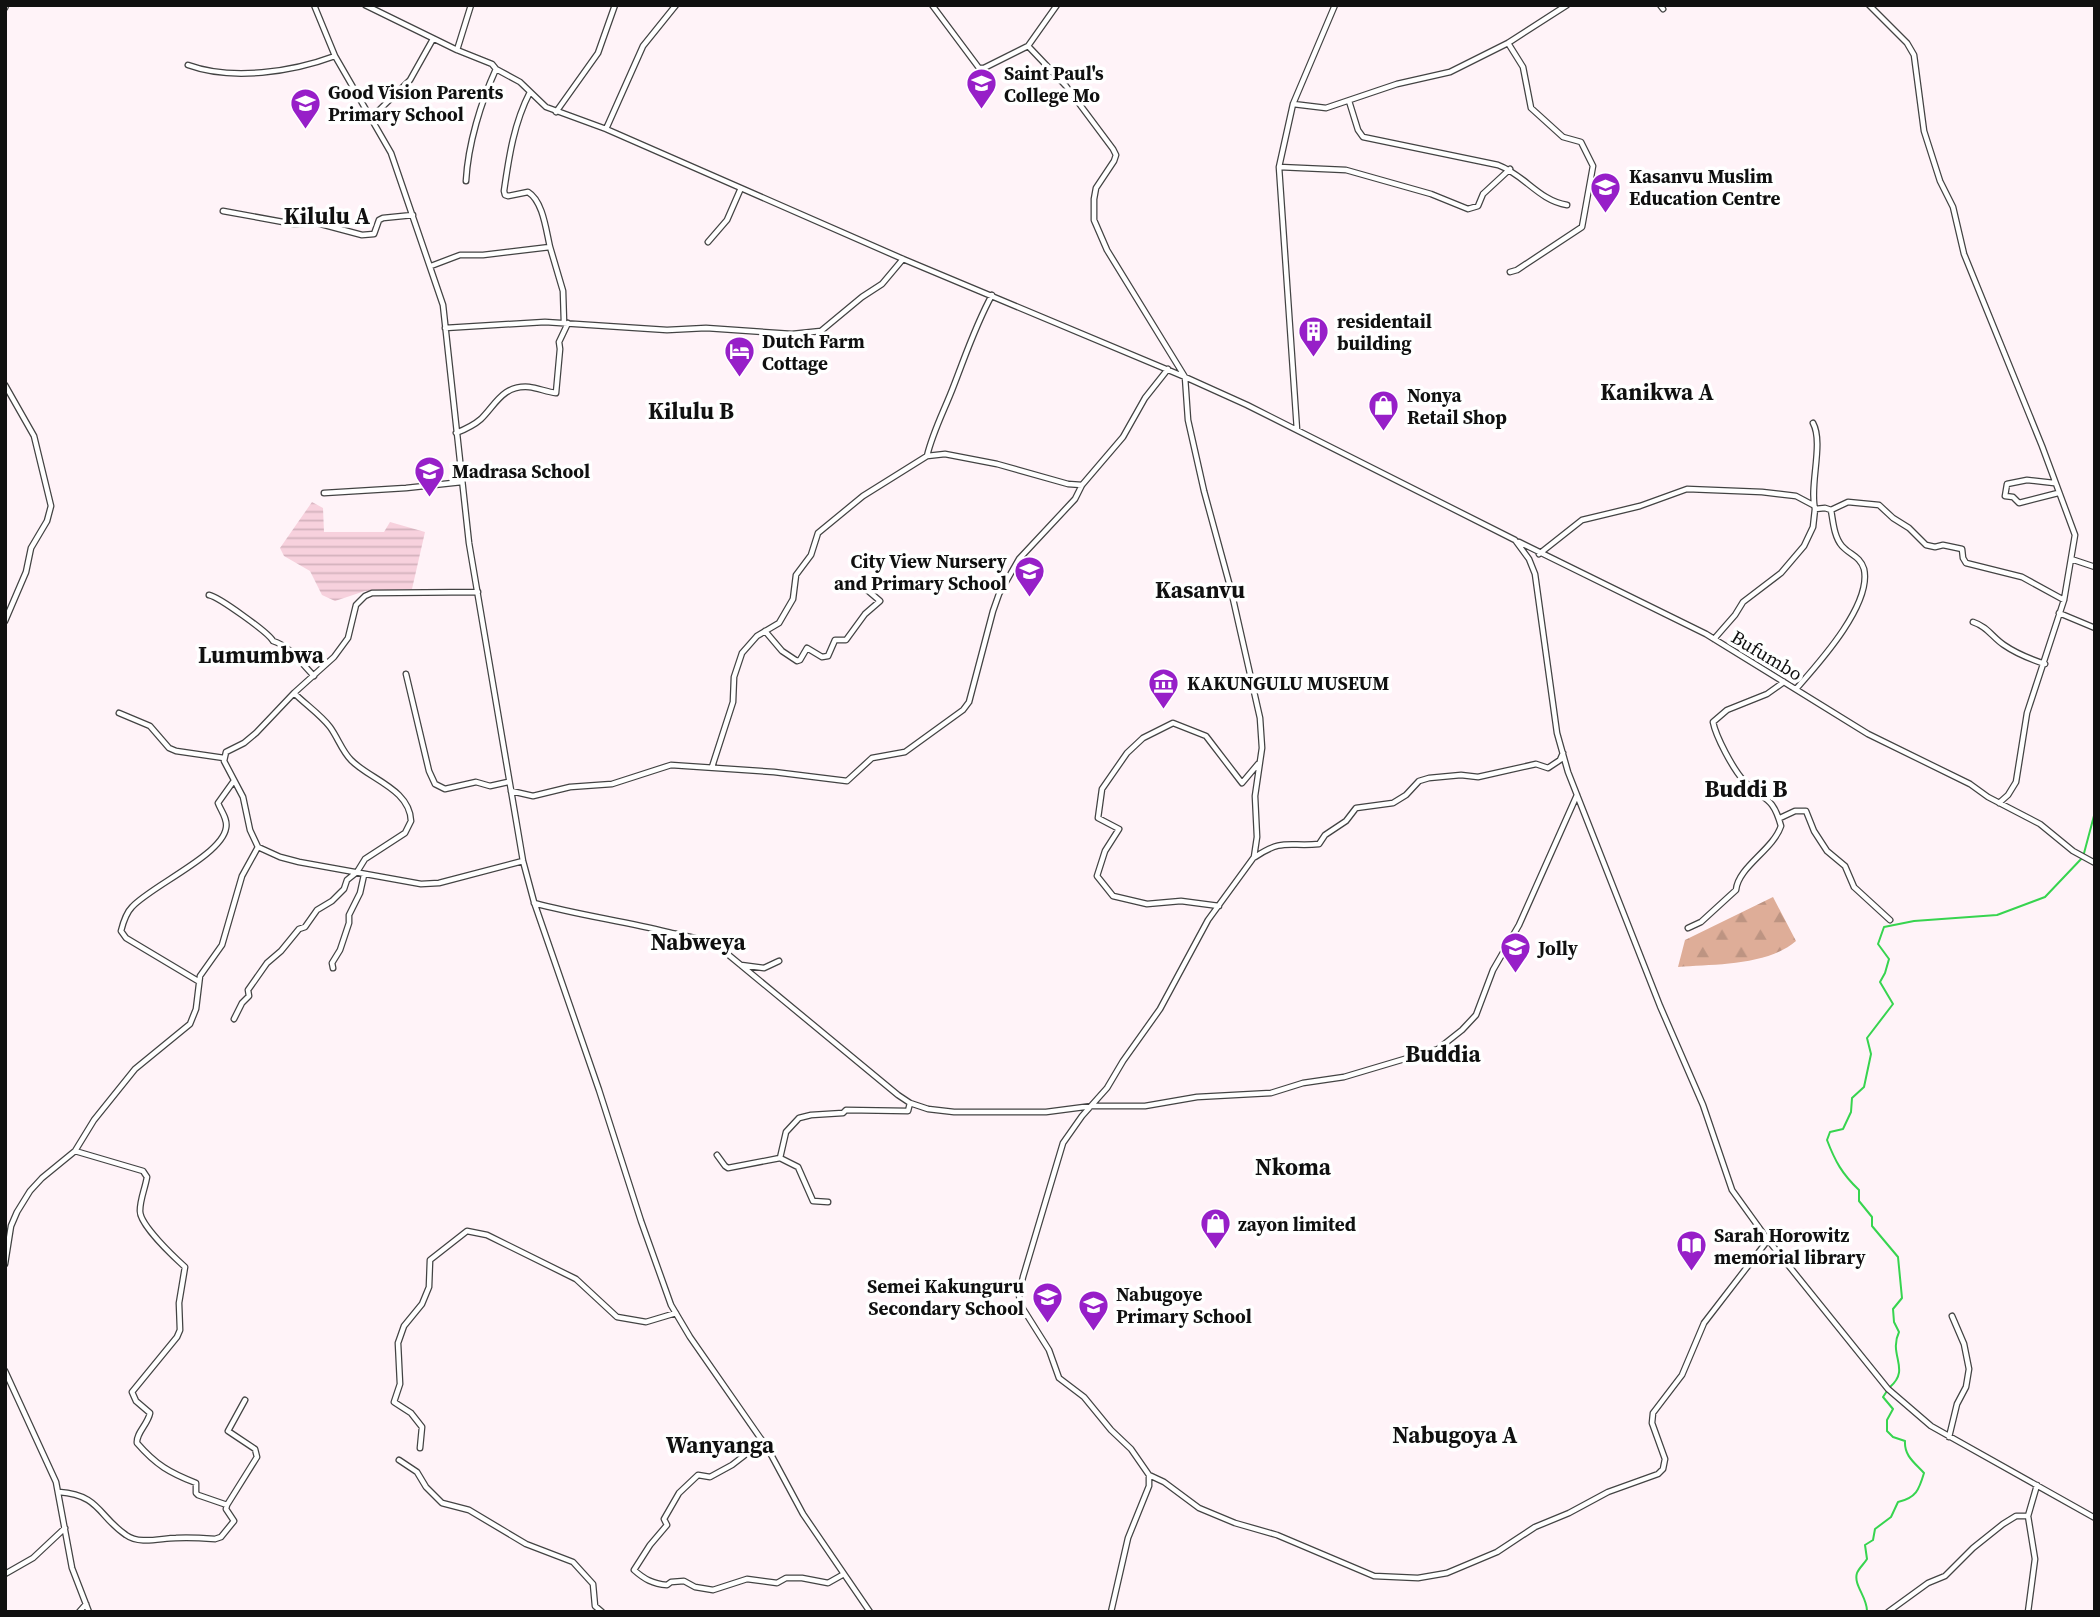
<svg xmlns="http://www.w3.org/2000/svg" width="2100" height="1617" font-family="'Source Serif 4',serif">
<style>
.farmland{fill:url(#farmland-rules)}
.forest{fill:url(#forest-firs)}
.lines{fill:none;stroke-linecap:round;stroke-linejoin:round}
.stream{stroke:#37d44f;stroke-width:2}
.minor-casing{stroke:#434343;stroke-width:7}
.minor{stroke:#fff;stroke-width:4.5}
.labels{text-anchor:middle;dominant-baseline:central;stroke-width:7;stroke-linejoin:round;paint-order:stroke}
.poi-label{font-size:19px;font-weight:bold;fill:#101010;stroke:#fff;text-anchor:start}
.street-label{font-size:19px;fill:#101010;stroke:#fff}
.quarter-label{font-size:23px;font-weight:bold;fill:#101010;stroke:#fff}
</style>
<defs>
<pattern id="farmland-rules" width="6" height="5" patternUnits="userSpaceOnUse" patternTransform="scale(1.75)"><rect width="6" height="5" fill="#f7d1dd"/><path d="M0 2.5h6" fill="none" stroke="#d3b2bd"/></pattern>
<pattern id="forest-firs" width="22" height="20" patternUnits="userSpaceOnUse" patternTransform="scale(1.75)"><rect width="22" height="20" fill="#dead98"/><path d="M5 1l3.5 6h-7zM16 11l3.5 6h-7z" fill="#bd9482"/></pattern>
</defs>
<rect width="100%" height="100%" fill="#fff3f8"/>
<path class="farmland" d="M312 502 323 508 324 532H384L390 522 425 532 412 589 365 591 335 601 322 595 310 571 284 556 280 548Z"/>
<path class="forest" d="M1773 897 1796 941C1767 966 1714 964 1678 967L1685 940Z"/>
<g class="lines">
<path class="stream" d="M1890 1387C1911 1369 1888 1355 1899 1332L1894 1322 1893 1309 1902 1298 1898 1257 1872 1226V1217L1859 1201V1190C1842 1174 1835 1161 1827 1140L1830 1132 1843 1129 1851 1112 1852 1098 1864 1087 1871 1054 1867 1038 1893 1004 1880 982 1885 973 1889 959 1878 944 1884 927 1914 921 1997 915 2045 897 2083 857 2095 812
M1867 1612C1868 1598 1853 1585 1857 1573 1859 1568 1864 1564 1867 1559L1865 1545 1873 1540 1875 1529 1891 1517 1898 1502C1916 1498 1919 1490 1924 1473 1915 1463 1904 1456 1905 1441L1893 1437 1887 1431V1420L1893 1409 1883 1397 1887 1391"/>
<defs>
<path id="minor" d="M314 5 335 56 391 153 443 305 469 543 523 861 534 902 599 1090 641 1221 671 1305 690 1337 768 1449 803 1514 870 1612
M365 5 457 50 492 64 496 69 520 82 546 107 606 129 903 259 1185 377 1247 405 1515 540 1529 559 1535 574 1557 733 1568 772 1660 1006 1703 1105 1732 1190 1768 1240 1888 1389 1931 1426 2095 1518
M932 5 979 68H984L1028 46 1066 86 1113 149 1116 155 1114 161 1096 188 1094 199V220L1107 250 1185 377 1188 420 1204 491 1231 590 1260 718 1262 748 1255 796 1257 837 1254 857 1208 920 1160 1009 1123 1061 1107 1088 1082 1116 1063 1143 1023 1277 1019 1294 1020 1304 1049 1350 1059 1378 1084 1397 1111 1430 1131 1449 1149 1475 1164 1482 1199 1508 1235 1523 1277 1535 1374 1576 1418 1578 1447 1573 1497 1552 1535 1527 1569 1513 1608 1492 1658 1474 1663 1469 1665 1459 1652 1423 1653 1413 1682 1375 1704 1323 1768 1240
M1660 5 1663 9
M1869 5 1907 43 1914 55 1924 131 1940 181 1953 207 1964 254 2042 446 2075 535 2064 600 2027 713 2016 782 2008 795 1999 803
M5 8 6 5
M1508 43 1523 67 1531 108 1563 137 1581 142 1593 166 1582 227 1517 270 1510 272
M1028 46 1057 5
M457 50 471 5
M188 65C232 81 292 72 335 56
M530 92C514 123 509 156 504 191L505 195 508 196 528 192C543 201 546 230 550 247
M1349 101 1358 130 1363 137 1498 165C1525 175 1538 200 1567 205
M1293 104 1326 108 1397 84 1450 72 1508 43 1567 5
M556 112 598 53 615 5
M372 117 410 80 433 39
M606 129 643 46 676 5
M1279 167 1346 170 1431 194 1468 209 1478 206 1483 194 1510 169
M466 181C468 144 481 102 496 69
M223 211 294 224 317 223 362 235 374 234 379 220 383 218 413 215
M708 242 727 220 741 188
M431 266 460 255H483L550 247 563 291 564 323
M445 328 545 322 667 330 706 328 792 334 821 331 862 297 882 284 903 259
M5 385 34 436 51 506 47 521 31 548 26 572 5 621
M1297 430 1279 167 1293 104 1335 5
M456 433C466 429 473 426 481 419 496 404 503 385 529 387 538 388 547 392 556 393L560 349 559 342 568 323
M927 456C933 431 945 409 954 385 966 354 976 324 992 295
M2054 483 2027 480 2007 484 2005 496 2013 497 2019 503 2058 493
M324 493 406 488 462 482
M1831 510 1848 502 1879 505 1893 518 1909 528 1926 545 1935 547 1943 545 1962 549 1963 558 1966 563 2022 577 2064 600
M1519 542 1706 634 1868 734 1970 784 1988 797 2040 824 2073 851 2095 863
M1539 554 1582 520 1640 506 1687 489 1762 492 1796 496 1813 505
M2071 559 2095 567
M209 595C219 597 269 633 273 641 290 646 302 664 314 676
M2059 613 2095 628
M1973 622C1988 627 1992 637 2004 645 2017 654 2030 659 2045 664
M765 631 782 651 797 661 800 660 807 648 822 657 828 656 835 640H846L865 614 880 601 866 589
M1714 639 1735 615 1743 602 1781 573 1804 546 1813 527 1815 509
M406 674 429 771 435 784 445 789 476 782 490 786 508 782
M1796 689C1818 664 1872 605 1864 569 1860 556 1850 555 1842 546 1834 537 1833 521 1831 510L1825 508 1815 509C1809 486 1824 443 1813 423
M119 713 150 726 169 748 176 751 224 758
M712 767 733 702 734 677 742 653 757 636 779 623 793 599 796 575 811 555 818 533 863 496 927 456 945 454 997 464 1068 484 1082 485
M511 791 533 796 570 787 612 784 671 765 774 772 847 781 872 758 905 752 963 710 969 702 993 611 999 594 1019 559 1075 499 1082 485 1123 437 1145 398 1168 369
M1780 818 1795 811H1806L1814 831 1827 851 1845 866 1854 887 1890 920
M258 847 250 830 243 797 224 761 226 752 244 743 256 733 294 693 334 657 348 638 356 605 365 596 372 593 478 592
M1255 857C1283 838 1289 847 1319 844L1325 835 1346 821 1356 808 1393 803 1406 795 1419 781 1429 778 1461 775 1478 777 1536 764 1548 768 1560 760 1563 753
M534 903C578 915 623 921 667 932 684 936 703 938 719 947L898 1095 910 1103 928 1109 954 1112H1046L1092 1106H1145L1197 1097 1271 1093 1303 1083 1344 1077 1438 1049 1462 1030 1476 1015 1493 970 1519 925 1577 795
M1219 906 1181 901 1147 904 1113 896 1097 876 1105 851 1119 829 1098 818 1102 789 1127 753 1143 738 1173 723 1206 736 1242 783 1258 764
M1688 928 1701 922 1736 890C1738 867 1773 850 1781 826 1772 793 1763 802 1744 781 1733 769 1716 737 1713 722L1727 710 1767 694 1784 682
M741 965 764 968 779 961
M333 968 332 963 340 950 349 923V915L360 893 364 875
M198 981 126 938 121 931C123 923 126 913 132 907 151 886 222 855 226 828 228 819 221 811 218 803L233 782
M234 1019 242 1003 249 996 248 990 267 963 281 951 299 929 305 927 317 910 332 901 344 889 347 880 357 872 365 859 405 833 411 821C410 789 369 779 351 760 342 751 338 738 330 727 321 715 305 704 294 693
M75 1151 143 1171 147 1177C145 1189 140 1199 140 1211 140 1225 174 1257 185 1267L179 1303 180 1330 177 1337 132 1392 136 1401 150 1413C148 1424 136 1433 137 1443 156 1465 170 1473 196 1483V1493L198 1495 227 1505
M717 1155 725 1166 728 1168 780 1158
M828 1202 813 1201 798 1167 780 1158 786 1132 799 1118 811 1115 843 1113 846 1110 908 1111 910 1103
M5 1264 11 1226 17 1212 30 1191 42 1178 75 1151 94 1120 135 1069 190 1024 196 1009 200 976 222 945 242 876 258 847 280 857 299 862 421 884 439 883 523 861
M5 1371 56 1482 72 1568 89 1612
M1949 1437 1957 1404 1966 1387 1969 1369 1964 1344 1952 1316
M763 1441 732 1465 710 1477 698 1475 679 1493 664 1519 667 1525 650 1545 634 1570C644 1579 653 1584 667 1585L671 1582 684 1581 695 1587 713 1590 747 1579 777 1583 786 1578H802L828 1583 844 1574
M420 1448 422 1427 411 1413 394 1402 400 1384 398 1343 404 1326 422 1304 429 1287 430 1260 467 1231 487 1235 576 1279 617 1317 646 1322 676 1313
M399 1460 417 1472 426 1487 442 1503 469 1510 526 1544 573 1562 593 1584 595 1606 602 1612
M59 1492C100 1495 98 1516 126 1535 140 1545 161 1538 176 1538 189 1537 202 1538 215 1539L221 1537 234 1521 226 1509 227 1505 257 1457 255 1449 228 1431 245 1400
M5 1574 33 1558 65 1528
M79 1612 86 1604
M1111 1612 1128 1538 1149 1486V1475
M1888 1612 1928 1583 1945 1576 1973 1548 2003 1524 2016 1516H2028
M2028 1612 2035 1559 2028 1516 2037 1485"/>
</defs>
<use href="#minor" class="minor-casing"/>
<use href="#minor" class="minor"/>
</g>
<defs>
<symbol id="school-pin" viewBox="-11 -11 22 30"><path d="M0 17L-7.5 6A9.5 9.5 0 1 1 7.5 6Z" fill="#971fc8" stroke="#fff"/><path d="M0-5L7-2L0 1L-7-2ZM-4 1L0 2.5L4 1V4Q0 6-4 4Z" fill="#fff"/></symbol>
<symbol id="building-pin" viewBox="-11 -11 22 30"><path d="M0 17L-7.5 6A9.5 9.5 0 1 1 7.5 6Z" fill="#971fc8" stroke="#fff"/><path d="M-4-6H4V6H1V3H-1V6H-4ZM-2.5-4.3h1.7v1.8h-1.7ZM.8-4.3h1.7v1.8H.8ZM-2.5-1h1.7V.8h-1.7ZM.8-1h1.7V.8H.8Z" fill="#fff"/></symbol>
<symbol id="hotel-pin" viewBox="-11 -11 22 30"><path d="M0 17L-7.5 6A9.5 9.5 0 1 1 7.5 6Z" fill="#971fc8" stroke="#fff"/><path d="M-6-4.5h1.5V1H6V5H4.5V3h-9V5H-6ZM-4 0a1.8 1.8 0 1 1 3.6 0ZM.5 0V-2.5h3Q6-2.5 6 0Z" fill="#fff"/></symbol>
<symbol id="shop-pin" viewBox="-11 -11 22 30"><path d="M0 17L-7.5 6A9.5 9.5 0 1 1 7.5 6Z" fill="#971fc8" stroke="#fff"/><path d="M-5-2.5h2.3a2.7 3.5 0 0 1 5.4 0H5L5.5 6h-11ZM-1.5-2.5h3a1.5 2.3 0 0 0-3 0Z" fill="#fff"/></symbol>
<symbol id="museum-pin" viewBox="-11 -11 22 30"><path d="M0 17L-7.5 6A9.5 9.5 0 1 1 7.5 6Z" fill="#971fc8" stroke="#fff"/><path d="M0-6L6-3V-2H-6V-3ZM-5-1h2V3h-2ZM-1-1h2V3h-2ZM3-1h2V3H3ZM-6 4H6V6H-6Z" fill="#fff"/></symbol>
<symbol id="library-pin" viewBox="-11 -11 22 30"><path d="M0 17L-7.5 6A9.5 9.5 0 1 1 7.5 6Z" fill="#971fc8" stroke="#fff"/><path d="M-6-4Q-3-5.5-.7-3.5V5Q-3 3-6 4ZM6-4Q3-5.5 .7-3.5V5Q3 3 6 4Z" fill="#fff"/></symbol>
</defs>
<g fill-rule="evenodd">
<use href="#school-pin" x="964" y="66" width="35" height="47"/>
<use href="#school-pin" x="288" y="86" width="35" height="47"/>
<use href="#school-pin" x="1588" y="170" width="35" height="47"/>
<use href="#building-pin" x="1296" y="314" width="35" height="47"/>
<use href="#hotel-pin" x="722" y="334" width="35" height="47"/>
<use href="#shop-pin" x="1366" y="388" width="35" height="47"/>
<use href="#school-pin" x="412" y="454" width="35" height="47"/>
<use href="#school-pin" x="1012" y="554" width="35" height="47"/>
<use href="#museum-pin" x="1146" y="666" width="35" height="47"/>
<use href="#school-pin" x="1498" y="930" width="35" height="47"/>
<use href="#shop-pin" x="1198" y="1206" width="35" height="47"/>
<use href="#library-pin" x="1674" y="1228" width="35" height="47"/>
<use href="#school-pin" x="1030" y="1280" width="35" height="47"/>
<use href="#school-pin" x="1076" y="1288" width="35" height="47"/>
</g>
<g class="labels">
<g class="poi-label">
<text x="1004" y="73">Saint Paul's<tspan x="1004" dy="22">College Mo</tspan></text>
<text x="328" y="92">Good Vision Parents<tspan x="328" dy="22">Primary School</tspan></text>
<text x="1629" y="176">Kasanvu Muslim<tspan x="1629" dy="22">Education Centre</tspan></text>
<text x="1337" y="321">residentail<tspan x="1337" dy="22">building</tspan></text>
<text x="762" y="341">Dutch Farm<tspan x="762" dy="22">Cottage</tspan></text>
<text x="1407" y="395">Nonya<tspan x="1407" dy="22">Retail Shop</tspan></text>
<text x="452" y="471">Madrasa School</text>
<text x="1007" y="561" text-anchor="end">City View Nursery<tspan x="1007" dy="22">and Primary School</tspan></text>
<text x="1187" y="683">KAKUNGULU MUSEUM</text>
<text x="1538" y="948">Jolly</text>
<text x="1238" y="1224">zayon limited</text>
<text x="1714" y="1235">Sarah Horowitz<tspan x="1714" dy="22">memorial library</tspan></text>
<text x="1024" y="1286" text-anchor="end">Semei Kakunguru<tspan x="1024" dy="22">Secondary School</tspan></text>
<text x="1116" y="1294">Nabugoye<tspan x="1116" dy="22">Primary School</tspan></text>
</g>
<g class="street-label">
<text transform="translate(1767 655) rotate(31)">Bufumbo</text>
</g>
<g class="quarter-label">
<text x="327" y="216">Kilulu A</text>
<text x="1657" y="392">Kanikwa A</text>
<text x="691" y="411">Kilulu B</text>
<text x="1200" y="590">Kasanvu</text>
<text x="261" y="655">Lumumbwa</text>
<text x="1746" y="789">Buddi B</text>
<text x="698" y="942">Nabweya</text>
<text x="1443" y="1054">Buddia</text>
<text x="1293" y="1167">Nkoma</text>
<text x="1455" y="1435">Nabugoya A</text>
<text x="720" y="1445">Wanyanga</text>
</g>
</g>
<rect width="2100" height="1617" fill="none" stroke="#101010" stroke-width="14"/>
</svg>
